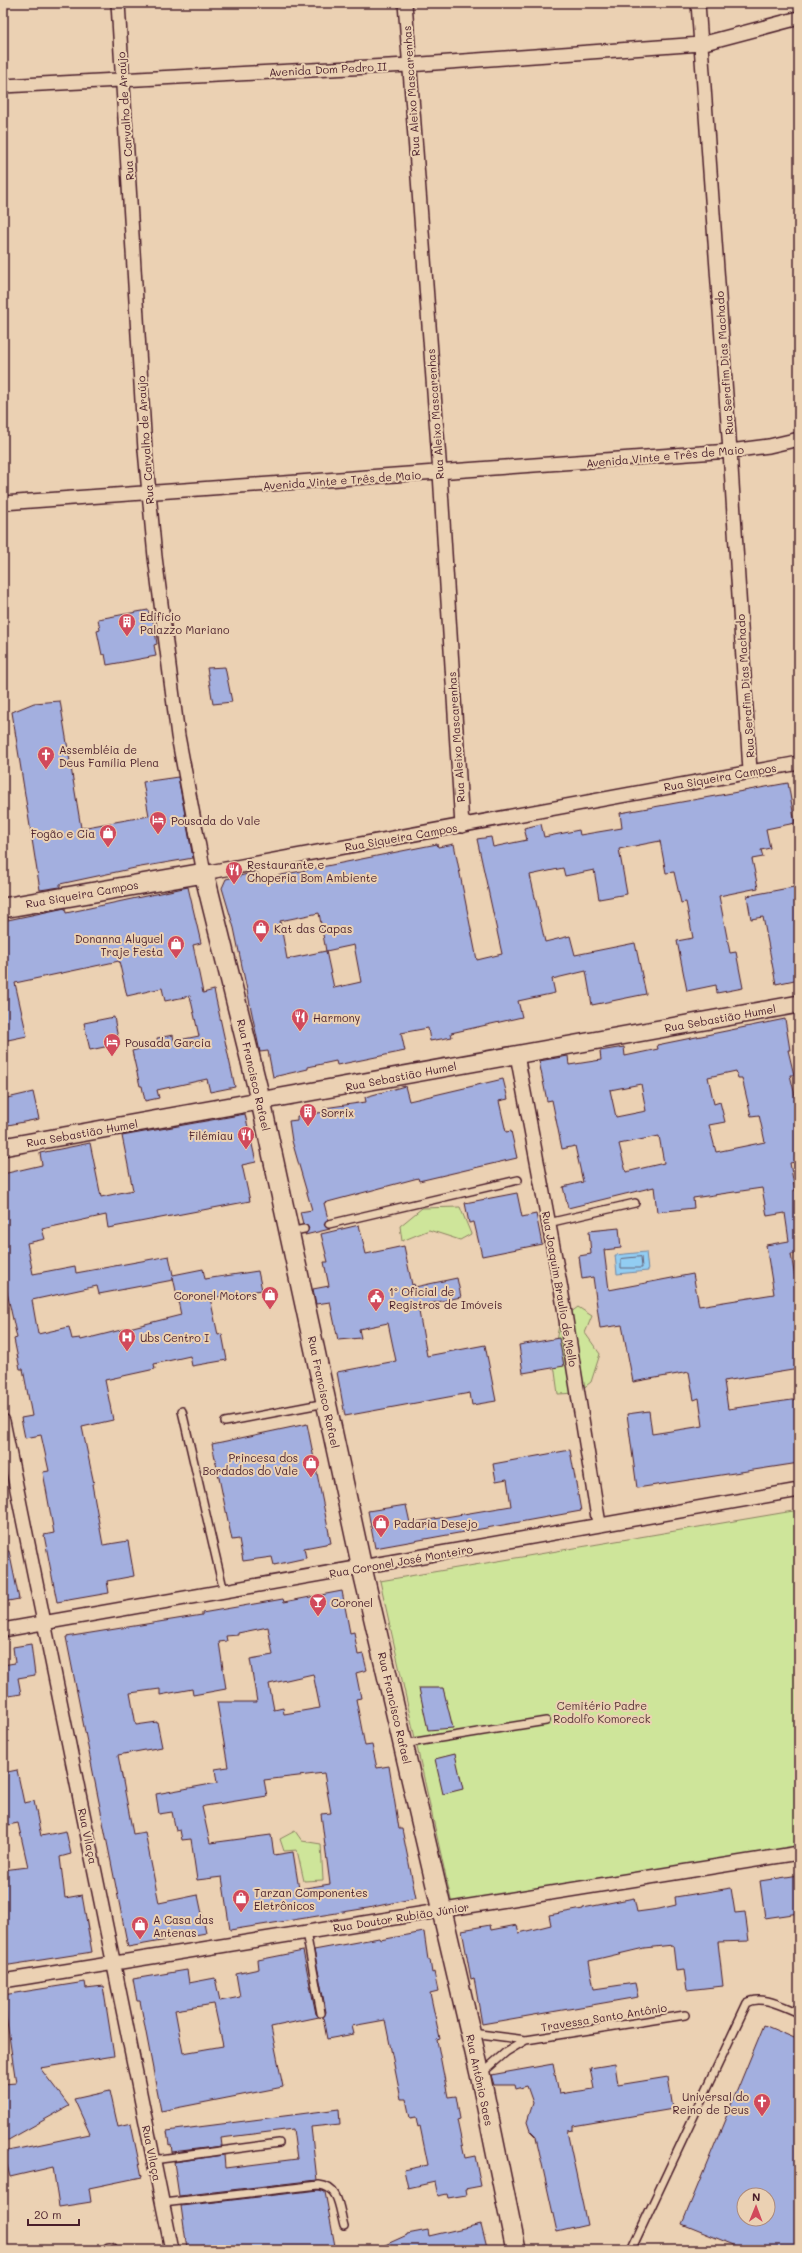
<svg xmlns="http://www.w3.org/2000/svg" width="802" height="2253" font-family="Mali,sans-serif">
<style>
.green{fill:#cee59a;stroke:#8c8262}
.water{fill:#92cdf2;stroke:#7587a2}
.lines{fill:none;stroke-linecap:round;stroke-linejoin:round}
.shore{stroke:#67657b;stroke-width:1}
.building{fill:#a3afdf;stroke:#4a1f2b;fill-rule:evenodd}
.service-casing{stroke:#4a1f2b;stroke-width:10}
.minor-casing{stroke:#4a1f2b;stroke-width:16}
.tertiary-casing{stroke:#4a1f2b;stroke-width:20}
.secondary-casing{stroke:#4a1f2b;stroke-width:22}
.service{stroke:#ebd1b3;stroke-width:7}
.minor{stroke:#ebd1b3;stroke-width:13}
.tertiary{stroke:#ebd1b3;stroke-width:17}
.secondary{stroke:#ebd1b3;stroke-width:19}
.labels{text-anchor:middle;dominant-baseline:central;stroke-width:4;stroke-linejoin:round;paint-order:stroke}
.street-label{font-size:11px;fill:#4a1f2b;stroke:#ebd1b3}
.poi-label{font-size:11px;fill:#4a1f2b;stroke:#ebd1b3;text-anchor:start}
.park-label{font-size:11px;fill:#573336;stroke:#ebd1b3}
</style>
<rect width="100%" height="100%" fill="#ebd1b3"/>
<filter id="ink" filterUnits="userSpaceOnUse"><feTurbulence type="fractalNoise" baseFrequency=".025" numOctaves="2"/><feDisplacementMap in="SourceGraphic" scale="8" xChannelSelector="R" yChannelSelector="G"/><feConvolveMatrix kernelMatrix="1 2 1 2 8 2 1 2 1" color-interpolation-filters="sRGB"/></filter>
<g filter="url(#ink)">
<path class="green" d="M460 1207 471 1234 460 1240 429 1230 402 1241 400 1226 422 1208Z
M578 1307 592 1316 585 1333 600 1354 591 1382 577 1393 558 1394 553 1357 560 1320Z
M799 1510V1846L452 1904 380 1581Z
M295 1831 302 1841 321 1844 323 1880 304 1881 297 1850 284 1851 280 1839Z"/>
<path class="water" d="M646 1252 648 1271 617 1274 615 1255Z"/>
<g class="lines">
<path class="shore" d="M641 1257 642 1268H621V1259Z"/>
</g>
<path class="building" d="M148 610 150 620 153 619 157 644 154 645 156 656 107 665 105 654 102 655 97 631 100 630 98 619Z
M225 667 232 702 213 704 207 668Z
M60 701 81 828 149 816 143 782 178 777 193 858 135 868 60 884V887L40 890 12 712 34 703Z
M788 783 795 823 766 829 770 848 761 850 763 857 752 859 758 888 719 896 730 953 736 952 743 988 717 993 716 985 687 991 677 941 693 938 686 902 681 903 674 872 666 873 660 841 619 849 627 894 599 899 594 870 565 876 563 868 530 875 545 942 570 936 575 955 635 943 646 994 592 1005 586 971 552 979 555 993 518 1001 522 1017 451 1033 452 1037 430 1041 428 1028 401 1033 405 1051 337 1065 336 1061 308 1067V1069L273 1077 268 1051 260 1052 234 928 222 888 226 879 257 872 261 879 437 844 438 847 454 844 477 960 502 954 477 839 491 837 493 847 527 840 524 828 541 824 544 837 579 830 580 835 622 828 620 813ZM319 913 326 951 287 959 280 921ZM354 945 361 982 334 988 326 951Z
M799 886V979L776 984 763 917 751 919 747 896Z
M188 887 201 943 193 945 203 993 214 990 235 1087 210 1092 207 1079 157 1090 159 1098 145 1101 142 1086H140L132 1051 158 1044 157 1038 173 1035 174 1041 199 1036 190 996 165 1001 162 988 127 996 119 961 15 983 27 1036 3 1041V921L65 908 66 913Z
M114 1017 119 1044 90 1050 84 1023Z
M785 1019 790 1050H788L794 1075H790L799 1112V1161L790 1163 795 1191 799 1190V1254H791L799 1302V1369L724 1381 728 1409 799 1399V1463L637 1488 627 1414 649 1411 652 1434 703 1426 699 1398 694 1400 689 1372 633 1382 622 1325 600 1328 593 1277 582 1279 579 1256 591 1254 589 1231 619 1228 621 1248 604 1250 609 1290 693 1274 699 1306 774 1294 766 1245 789 1241 785 1213 767 1216 762 1188 693 1198 694 1208 657 1212 654 1187 568 1208 563 1187 583 1182 575 1146 562 1149 552 1100 547 1101 539 1061 568 1056 569 1065 601 1060 600 1051 624 1047 625 1056 658 1049 657 1045ZM736 1071 738 1078H742L751 1116 759 1115 765 1142 716 1152 709 1125 725 1122 720 1102 714 1104 708 1077ZM641 1084 646 1111 616 1117 610 1090ZM659 1136 664 1163 626 1172 619 1144Z
M503 1079 508 1099 499 1101 506 1132 511 1131 517 1158 419 1181 418 1178 324 1203 328 1219 324 1225 330 1229 305 1235 309 1228 303 1224 300 1212 312 1210 292 1141 289 1121 297 1120V1116L325 1112 324 1108 366 1102 365 1097 405 1086 409 1101Z
M33 1092 39 1119 3 1126V1099Z
M245 1114 256 1162 242 1165 250 1201 108 1228 106 1215 42 1229 45 1239 27 1243 33 1274 75 1266 76 1273 169 1256 173 1275 203 1269 205 1279 258 1271 262 1290 210 1298 218 1335 222 1334 227 1360 192 1366 190 1356 154 1364 155 1369 105 1380 113 1420 82 1427 94 1484H92L103 1545 128 1541 134 1576 107 1581 109 1593 57 1602 44 1535 54 1533 43 1472 49 1471 41 1435 25 1438 21 1418 32 1416 23 1369H20L14 1339 17 1338 3 1274V1174L42 1165 40 1153 90 1143 101 1197 133 1190 122 1136ZM173 1277 181 1315 81 1340 80 1338 72 1339 69 1327 38 1334 32 1300 97 1286 99 1294 173 1280Z
M517 1193 522 1217 536 1214 542 1244 482 1256 474 1222 469 1223 465 1203Z
M359 1225 366 1254 404 1246 412 1285 414 1284 415 1287 457 1278 461 1297 418 1306 427 1356 485 1345 496 1401 472 1405 470 1393 345 1416 337 1372 396 1361 388 1323 359 1329 361 1338 338 1340 330 1302 316 1304 313 1289 329 1286 324 1262H328L321 1234Z
M559 1338 564 1366 523 1373 519 1345Z
M307 1424 331 1543 304 1548 306 1558 274 1565 272 1557 243 1561 239 1539 232 1540 212 1444Z
M570 1450 581 1511 375 1548 368 1511 406 1505 410 1523 511 1506 507 1479 496 1481 493 1464Z
M3 1551H9L19 1599 3 1602Z
M342 1591 350 1633 354 1632 358 1655 363 1654 367 1670 356 1673 361 1698 356 1699 365 1746 372 1745 377 1768 389 1766 399 1829H402L416 1898 368 1908 230 1930 222 1877 197 1880 191 1839 182 1840 180 1830 176 1831 172 1812 159 1814 156 1794 217 1783 215 1769 228 1767 217 1702H257L250 1659 273 1655 268 1627 238 1633V1635L226 1636 227 1641 219 1642 226 1689 193 1695 192 1689 160 1695V1689L130 1693 136 1725 157 1722 162 1747 118 1755 133 1834 145 1832 159 1903 198 1895 206 1933 128 1947 66 1637 202 1615V1613L283 1599 284 1602ZM313 1674 320 1708 284 1714 283 1708 274 1710 269 1684ZM324 1773 331 1813 321 1814 330 1884 299 1889 293 1852 274 1855 271 1835 210 1843 202 1807 205 1806 267 1796 264 1780Z
M31 1644 35 1675 18 1678 21 1694 3 1697V1665L15 1663 13 1647Z
M419 1688H443L453 1728 428 1730Z
M455 1754 463 1789 443 1794 435 1759Z
M17 1770 24 1803 34 1801 41 1836 66 1831 71 1854 60 1857 65 1898 82 1895 92 1952 3 1966V1870L28 1867 18 1823 3 1826V1773Z
M799 1875V1913L765 1918 760 1881Z
M731 1888 735 1913 745 1912 749 1941 718 1942 723 1986 687 1990 684 1970 676 1971 673 1945 644 1948 589 1961 594 1989 635 1983 638 1997 482 2024 474 1978 471 1979 462 1930 490 1925 491 1930 517 1925 519 1933 551 1925 549 1915 583 1909V1908L634 1898 637 1912 659 1909 676 1905 675 1897Z
M424 1932 428 1960H430L432 1973 434 1972 438 1991 430 1993 440 2039 437 2040 448 2097 456 2096 460 2119 457 2120 465 2158 475 2156 481 2186 465 2189 466 2195 448 2198 447 2194 438 2196 435 2182 408 2188 404 2170 428 2165 420 2126 418 2127 416 2117 410 2118 406 2099H401L385 2020 352 2026 354 2034 327 2039 323 2018 326 2012 314 1950 379 1938 380 1940Z
M303 1951 316 2014 319 2017 271 2027 283 2087 161 2111 140 2001H137L133 1979 187 1970 189 1983 215 1978 220 2001 240 1997 236 1974 259 1969 258 1960ZM214 2004 223 2046 183 2053 175 2010Z
M85 1982 86 1988 103 1986 114 2056 40 2068 69 2106 3 2143V2084L16 2083 3 1995Z
M764 2025 799 2040V2250H746L682 2224ZM744 2195H768V2219H744Z
M553 2064 559 2094 594 2089 590 2068 615 2064 618 2085 668 2077 673 2109 573 2126V2130L567 2131 587 2225 557 2232 536 2137 530 2131 527 2122 533 2103 527 2086 516 2089 515 2085H494L491 2075Z
M110 2091 118 2127 131 2124 142 2177 89 2188 91 2202 59 2207 53 2167 10 2177 7 2165 3 2166V2152L90 2134 74 2099Z
M339 2109 340 2124 311 2127 317 2180 179 2196 174 2162 224 2155 225 2168 297 2159 293 2129 221 2138 222 2146 172 2152 171 2144 169 2145 167 2131Z
M319 2190 325 2192 335 2246 306 2250H204L203 2246 187 2249 181 2206Z
M481 2224 487 2248 485 2250H374L407 2235V2234L428 2230 429 2236Z"/>
<g class="lines">
<defs>
<path id="service" d="M548 1223 635 1203
M329 1224 518 1180
M289 1232 304 1229
M182 1411 224 1592
M225 1422 326 1403
M403 1744 546 1721
M306 1932 321 2013
M472 2033 526 2040 685 2015
M482 2073 506 2052 526 2040
M153 2160 279 2143
M163 2203 319 2185C340 2187 339 2209 344 2226
M631 2250 747 2003C761 1994 784 2007 799 2013"/>
<path id="minor" d="M118 3 145 450 155 557 178 736 204 873 799 763
M405 3 440 473 462 826
M698 3 730 451 750 771
M3 86 408 65 701 44 799 18
M3 503 730 451 769 446 799 439
M517 1055 561 1289 599 1524
M3 1421 172 2250
M3 1630 799 1490
M3 1981 799 1853
M109 2250H110"/>
<path id="tertiary" d="M3 1147 799 1004"/>
<path id="secondary" d="M3 908 204 873 261 1102 362 1568 480 2074 516 2250"/>
</defs>
<use href="#service" class="service-casing"/>
<use href="#minor" class="minor-casing"/>
<use href="#tertiary" class="tertiary-casing"/>
<use href="#secondary" class="secondary-casing"/>
<use href="#service" class="service"/>
<use href="#minor" class="minor"/>
<use href="#tertiary" class="tertiary"/>
<use href="#secondary" class="secondary"/>
</g>
</g>
<defs>
<symbol id="building-pin" viewBox="-11 -11 22 30"><path d="M0 17L-7.5 6A9.5 9.5 0 1 1 7.5 6Z" fill="#d1495b" stroke="#ebd1b3"/><path d="M-4-6H4V6H1V3H-1V6H-4ZM-2.5-4.3h1.7v1.8h-1.7ZM.8-4.3h1.7v1.8H.8ZM-2.5-1h1.7V.8h-1.7ZM.8-1h1.7V.8H.8Z" fill="#fff"/></symbol>
<symbol id="church-pin" viewBox="-11 -11 22 30"><path d="M0 17L-7.5 6A9.5 9.5 0 1 1 7.5 6Z" fill="#d1495b" stroke="#ebd1b3"/><path d="M-1.2-6h2.4v3.5h3.3v2.4h-3.3V6h-2.4V-.1h-3.3v-2.4h3.3Z" fill="#fff"/></symbol>
<symbol id="hotel-pin" viewBox="-11 -11 22 30"><path d="M0 17L-7.5 6A9.5 9.5 0 1 1 7.5 6Z" fill="#d1495b" stroke="#ebd1b3"/><path d="M-6-4.5h1.5V1H6V5H4.5V3h-9V5H-6ZM-4 0a1.8 1.8 0 1 1 3.6 0ZM.5 0V-2.5h3Q6-2.5 6 0Z" fill="#fff"/></symbol>
<symbol id="shop-pin" viewBox="-11 -11 22 30"><path d="M0 17L-7.5 6A9.5 9.5 0 1 1 7.5 6Z" fill="#d1495b" stroke="#ebd1b3"/><path d="M-5-2.5h2.3a2.7 3.5 0 0 1 5.4 0H5L5.5 6h-11ZM-1.5-2.5h3a1.5 2.3 0 0 0-3 0Z" fill="#fff"/></symbol>
<symbol id="restaurant-pin" viewBox="-11 -11 22 30"><path d="M0 17L-7.5 6A9.5 9.5 0 1 1 7.5 6Z" fill="#d1495b" stroke="#ebd1b3"/><path d="M-5-6h1v4h1v-4h1v4h1v-4h1v5L-1.5 .5V6h-2V.5L-5-1ZM5-6V6H3V1.5H1.5Q1.5-4 5-6Z" fill="#fff"/></symbol>
<symbol id="civic-pin" viewBox="-11 -11 22 30"><path d="M0 17L-7.5 6A9.5 9.5 0 1 1 7.5 6Z" fill="#d1495b" stroke="#ebd1b3"/><path d="M-.6-6.5H3V-4.5H.6V-3L4-1V1h2V6H-6V1h2V-1L-.6-3ZM-1.2 2.5V6h2.4V2.5Z" fill="#fff"/></symbol>
<symbol id="hospital-pin" viewBox="-11 -11 22 30"><path d="M0 17L-7.5 6A9.5 9.5 0 1 1 7.5 6Z" fill="#d1495b" stroke="#ebd1b3"/><path d="M-5-5h3v3.5h4V-5h3V5h-3V1.5h-4V5h-3Z" fill="#fff"/></symbol>
<symbol id="bar-pin" viewBox="-11 -11 22 30"><path d="M0 17L-7.5 6A9.5 9.5 0 1 1 7.5 6Z" fill="#d1495b" stroke="#ebd1b3"/><path d="M-6-5H6L.8 .8V4.5H3.5V6h-7V4.5H-.8V.8Z" fill="#fff"/></symbol>
</defs>
<g fill-rule="evenodd">
<use href="#building-pin" x="117" y="612" width="20" height="27"/>
<use href="#church-pin" x="36" y="745" width="20" height="27"/>
<use href="#hotel-pin" x="148" y="810" width="20" height="27"/>
<use href="#shop-pin" x="98" y="823" width="20" height="27"/>
<use href="#restaurant-pin" x="224" y="860" width="20" height="27"/>
<use href="#shop-pin" x="251" y="918" width="20" height="27"/>
<use href="#shop-pin" x="166" y="934" width="20" height="27"/>
<use href="#restaurant-pin" x="290" y="1007" width="20" height="27"/>
<use href="#hotel-pin" x="102" y="1032" width="20" height="27"/>
<use href="#building-pin" x="298" y="1102" width="20" height="27"/>
<use href="#restaurant-pin" x="236" y="1125" width="20" height="27"/>
<use href="#shop-pin" x="260" y="1285" width="20" height="27"/>
<use href="#civic-pin" x="366" y="1287" width="20" height="27"/>
<use href="#hospital-pin" x="117" y="1327" width="20" height="27"/>
<use href="#shop-pin" x="301" y="1453" width="20" height="27"/>
<use href="#shop-pin" x="371" y="1513" width="20" height="27"/>
<use href="#bar-pin" x="308" y="1592" width="20" height="27"/>
<use href="#shop-pin" x="231" y="1888" width="20" height="27"/>
<use href="#shop-pin" x="130" y="1915" width="20" height="27"/>
<use href="#church-pin" x="752" y="2092" width="20" height="27"/>
</g>
<g class="labels">
<g class="street-label">
<text transform="translate(328 69) rotate(-3)">Avenida Dom Pedro II</text>
<text transform="translate(411 91) rotate(-94)">Rua Aleixo Mascarenhas</text>
<text transform="translate(125 116) rotate(-94)">Rua Carvalho de Araújo</text>
<text transform="translate(724 363) rotate(-94)">Rua Serafim Dias Machado</text>
<text transform="translate(435 414) rotate(-94)">Rua Aleixo Mascarenhas</text>
<text transform="translate(145 440) rotate(-94)">Rua Carvalho de Araújo</text>
<text transform="translate(665 456) rotate(-5)">Avenida Vinte e Três de Maio</text>
<text transform="translate(342 480) rotate(-4)">Avenida Vinte e Três de Maio</text>
<text transform="translate(745 686) rotate(-94)">Rua Serafim Dias Machado</text>
<text transform="translate(456 737) rotate(-94)">Rua Aleixo Mascarenhas</text>
<text transform="translate(720 777) rotate(-10)">Rua Siqueira Campos</text>
<text transform="translate(401 837) rotate(-10)">Rua Siqueira Campos</text>
<text transform="translate(82 894) rotate(-10)">Rua Siqueira Campos</text>
<text transform="translate(720 1018) rotate(-10)">Rua Sebastião Humel</text>
<text transform="translate(254 1075) rotate(77)">Rua Francisco Rafael</text>
<text transform="translate(401 1076) rotate(-11)">Rua Sebastião Humel</text>
<text transform="translate(82 1133) rotate(-10)">Rua Sebastião Humel</text>
<text transform="translate(560 1289) rotate(80)">Rua Joaquim Braulio de Mello</text>
<text transform="translate(324 1392) rotate(78)">Rua Francisco Rafael</text>
<text transform="translate(401 1561) rotate(-10)">Rua Coronel José Monteiro</text>
<text transform="translate(395 1708) rotate(77)">Rua Francisco Rafael</text>
<text transform="translate(88 1836) rotate(78)">Rua Vilaça</text>
<text transform="translate(401 1917) rotate(-9)">Rua Doutor Rubião Júnior</text>
<text transform="translate(604 2017) rotate(-9)">Travessa Santo Antônio</text>
<text transform="translate(480 2080) rotate(78)">Rua Antônio Saes</text>
<text transform="translate(152 2153) rotate(78)">Rua Vilaça</text>
</g>
<g class="poi-label">
<text x="140" y="616">Edifício<tspan x="140" dy="13">Palazzo Mariano</tspan></text>
<text x="59" y="749">Assembléia de<tspan x="59" dy="13">Deus Família Plena</tspan></text>
<text x="171" y="820">Pousada do Vale</text>
<text x="95" y="833" text-anchor="end">Fogão e Cia</text>
<text x="247" y="864">Restaurante e<tspan x="247" dy="13">Choperia Bom Ambiente</tspan></text>
<text x="274" y="928">Kat das Capas</text>
<text x="163" y="938" text-anchor="end">Donanna Aluguel<tspan x="163" dy="13">Traje Festa</tspan></text>
<text x="313" y="1017">Harmony</text>
<text x="125" y="1042">Pousada Garcia</text>
<text x="321" y="1112">Sorrix</text>
<text x="233" y="1135" text-anchor="end">Filémiau</text>
<text x="389" y="1291">1º Oficial de<tspan x="389" dy="13">Registros de Imóveis</tspan></text>
<text x="257" y="1295" text-anchor="end">Coronel Motors</text>
<text x="140" y="1337">Ubs Centro I</text>
<text x="298" y="1457" text-anchor="end">Princesa dos<tspan x="298" dy="13">Bordados do Vale</tspan></text>
<text x="394" y="1523">Padaria Desejo</text>
<text x="331" y="1602">Coronel</text>
<text x="254" y="1892">Tarzan Componentes<tspan x="254" dy="13">Eletrônicos</tspan></text>
<text x="153" y="1919">A Casa das<tspan x="153" dy="13">Antenas</tspan></text>
<text x="749" y="2096" text-anchor="end">Universal do<tspan x="749" dy="13">Reino de Deus</tspan></text>
</g>
<g class="park-label">
<text x="602" y="1705">Cemitério Padre<tspan x="602" dy="13">Rodolfo Komoreck</tspan></text>
</g>
</g>
<rect width="802" height="2253" fill="none" stroke="#ebd1b3" stroke-width="16"/>
<rect x="8" y="8" width="786" height="2237" fill="none" stroke="#4a1f2b" stroke-width="1.5" filter="url(#ink)"/>
<g transform="translate(756 2207) rotate(1)"><circle r="19" fill="#ebd1b3" stroke="#ab8a7d"/>
<path d="M0-3L7 15L0 10L-7 15Z" fill="#d1495b"/>
<text y="-6" font-size="11" font-weight="bold" text-anchor="middle" fill="#4a1f2b">N</text>
</g>
<path d="M28 2219v6h51v-6" fill="none" stroke="#4a1f2b" stroke-width="2"/>
<text x="34" y="2219" font-size="12" fill="#4a1f2b" stroke="#ebd1b3" stroke-width="3" paint-order="stroke">20 m</text>
</svg>
